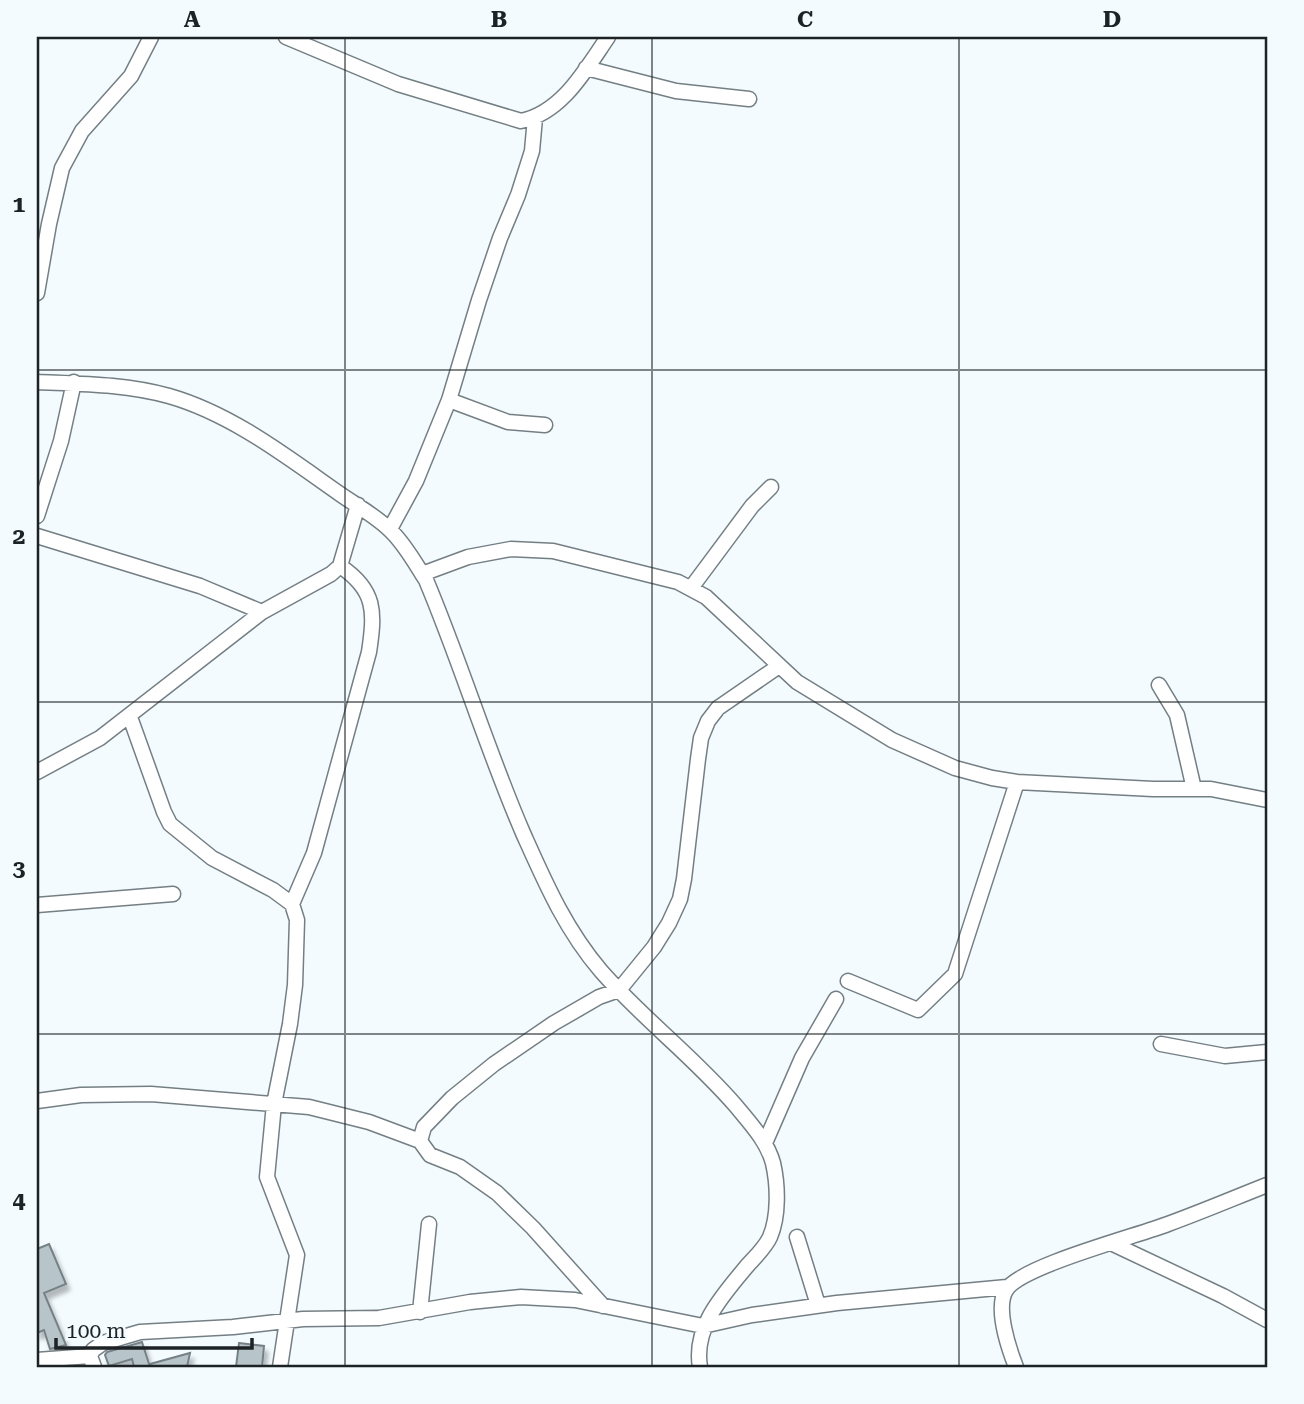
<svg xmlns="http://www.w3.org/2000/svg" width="1304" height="1404" font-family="'Roboto Serif',serif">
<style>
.building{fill:#b7c4c9;stroke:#768186;stroke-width:2;filter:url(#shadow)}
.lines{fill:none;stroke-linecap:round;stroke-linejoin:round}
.minor-casing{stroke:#747f84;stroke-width:17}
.minor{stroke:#fff;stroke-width:14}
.grid{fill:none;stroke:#1d2224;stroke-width:2;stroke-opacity:0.55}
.neatline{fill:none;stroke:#1d2224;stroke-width:2.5}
.grid-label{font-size:23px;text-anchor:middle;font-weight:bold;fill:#1d2224}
</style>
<defs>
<filter id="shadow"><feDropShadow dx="3.5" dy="6" stdDeviation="2" flood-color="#0004"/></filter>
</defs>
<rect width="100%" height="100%" fill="#f3fbff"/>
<path class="building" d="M49 1244 66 1284 44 1293 66 1345 50 1349 44 1330 37 1333V1249Z
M142 1342 150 1367H134L132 1359 109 1366 105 1355 107 1352Z
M239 1343 264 1346 262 1367H236Z
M190 1353 187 1367H151L150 1364Z"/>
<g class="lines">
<defs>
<path id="minor" d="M286 37 398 84 521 121C562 113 586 69 608 37
M586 68 676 91 749 99
M37 293 49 224 62 168 82 131 131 76 151 37
M37 382C82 384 125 384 169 396 232 414 287 457 340 494 357 506 378 517 392 532 406 546 415 563 426 580 461 663 487 750 523 833 545 882 565 929 601 971 643 1019 694 1057 736 1106 750 1123 767 1141 773 1163 778 1185 779 1216 770 1237 765 1248 755 1257 747 1266 723 1295 693 1327 700 1367
M449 400 508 422 545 425
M37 516 61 441 74 382
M390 529 416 481 449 400 479 300 500 238 518 195 532 151 535 118
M37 536 200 586 262 612
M422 574 468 557 511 549 553 551 678 582 706 597 797 682 892 740 955 768 992 778 1017 782 1153 789H1211L1267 800
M691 588 752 506 771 487
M1159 685 1177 715 1194 789
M130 717 164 812 170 824 212 858 273 890 292 904 297 920 295 985 290 1024 274 1104 267 1177 297 1255 280 1367
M37 772 100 738 262 612 331 574 340 566 358 505
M292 904 314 853 369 652C375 612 376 590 340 566
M37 905 173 894
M848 981 918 1010 955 974 1017 782
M1161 1044 1225 1056 1267 1052
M37 1101 81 1095 151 1094 309 1107 369 1122 420 1141
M765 1143 802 1058 836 999
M797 1237 818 1305
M1111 1243 1223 1296 1267 1320
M603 1306 533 1228 497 1193 460 1167 430 1155 420 1141 424 1127 452 1098 494 1064 554 1023 599 997 619 990 654 947 669 923 680 899 684 879 698 759 701 738 708 721 718 708 779 666
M420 1312 429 1224
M37 1360 90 1356
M94 1367 90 1356 93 1350 103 1343 140 1332 233 1327 303 1319 379 1318 470 1302 521 1297 575 1300 703 1326 752 1315 837 1303 1007 1287
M1016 1367C1009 1349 995 1308 1006 1290 1021 1266 1137 1236 1168 1224 1201 1212 1234 1198 1267 1185"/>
</defs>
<use href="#minor" class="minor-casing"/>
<use href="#minor" class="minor"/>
</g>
<path class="grid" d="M345 37V1367M652 37V1367M959 37V1367M37 370H1267M37 702H1267M37 1034H1267"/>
<rect width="1304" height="1404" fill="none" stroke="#f3fbff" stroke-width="77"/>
<path d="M56 1338v10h196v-10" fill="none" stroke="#1d2224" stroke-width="3.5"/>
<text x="66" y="1338" font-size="21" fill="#1d2224" stroke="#f3fbff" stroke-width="5" paint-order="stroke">100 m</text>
<rect x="38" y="38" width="1228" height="1328" class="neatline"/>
<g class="grid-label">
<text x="192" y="27">A</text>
<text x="499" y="27">B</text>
<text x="805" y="27">C</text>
<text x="1112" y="27">D</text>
<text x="19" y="212">1</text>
<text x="19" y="544">2</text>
<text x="19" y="876">3</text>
<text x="19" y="1208">4</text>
</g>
</svg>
